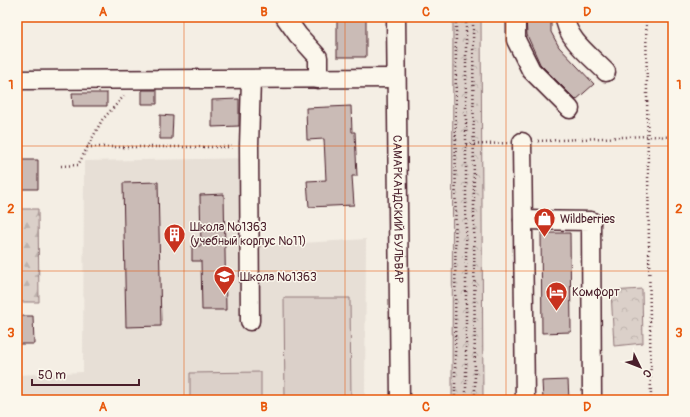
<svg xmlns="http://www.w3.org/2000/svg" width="690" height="417" font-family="Pangolin,sans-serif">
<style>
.built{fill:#e7dfd6}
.forest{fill:url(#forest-firs);stroke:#92787a}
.park{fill:url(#park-crowns);stroke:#92787a}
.pitch{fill:#dbd0c9;stroke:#92787a}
.building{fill:#cabbb6;stroke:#4a1f2b}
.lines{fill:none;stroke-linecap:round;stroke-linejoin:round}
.minor-casing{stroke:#4a1f2b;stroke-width:21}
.path{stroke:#4a1f2b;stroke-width:2.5;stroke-dasharray:1 3;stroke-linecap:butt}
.minor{stroke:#fbf7ec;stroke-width:18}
.grid{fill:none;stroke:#e8590c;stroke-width:1;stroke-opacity:0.55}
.labels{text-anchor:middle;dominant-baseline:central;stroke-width:3;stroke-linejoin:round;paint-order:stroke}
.street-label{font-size:12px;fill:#4a1f2b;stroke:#fbf7ec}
.poi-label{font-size:12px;fill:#4a1f2b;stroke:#fbf7ec;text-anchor:start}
.neatline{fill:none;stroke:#e8590c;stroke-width:1.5}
.grid-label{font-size:13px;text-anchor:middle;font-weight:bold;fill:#e8590c}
</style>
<defs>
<pattern id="forest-firs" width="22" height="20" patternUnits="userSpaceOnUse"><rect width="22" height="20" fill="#dbd0c9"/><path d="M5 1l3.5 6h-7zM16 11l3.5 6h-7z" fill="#bdb2ad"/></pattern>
<pattern id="park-crowns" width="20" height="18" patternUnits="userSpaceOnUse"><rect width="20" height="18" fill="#dbd0c9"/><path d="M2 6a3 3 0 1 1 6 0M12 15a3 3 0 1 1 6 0" fill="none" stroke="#bdb2ad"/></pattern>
</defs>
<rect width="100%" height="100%" fill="#f4eee4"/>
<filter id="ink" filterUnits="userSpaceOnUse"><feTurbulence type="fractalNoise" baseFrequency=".025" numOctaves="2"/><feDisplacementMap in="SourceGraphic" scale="8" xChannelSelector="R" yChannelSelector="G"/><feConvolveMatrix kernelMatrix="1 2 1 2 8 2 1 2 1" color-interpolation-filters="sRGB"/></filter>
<g filter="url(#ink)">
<path class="built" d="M257 158 260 237 271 245 366 239 365 400H17V375L83 372 84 161Z"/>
<path class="forest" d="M17 209H38L39 302H17Z"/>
<path class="park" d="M453 17H481L483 400H452Z
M642 289 643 343 614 346 611 291Z"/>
<path class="pitch" d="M284 298H350L351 400H285Z
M261 372V400H190V373Z"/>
<path class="building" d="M337 17H366V57H337Z
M526 17H551V32L559 47 594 84 576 100 540 64 527 35Z
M142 90H157V104H142Z
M72 93H107V106H73Z
M239 99V126L212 127V100Z
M351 106 352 132H355L357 176H352L354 205 309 207 307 181 326 180 324 139 307 140 306 108Z
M160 115 173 116 172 139H160Z
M17 160H38V189H17Z
M158 182 161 326 126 327 123 183Z
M224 194 226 310H202L201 261H192V246H201L200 195Z
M541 233H570L571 332 542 333Z
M17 316H33L34 344H17Z
M568 380 569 400H543L542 381Z"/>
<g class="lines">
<defs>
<g id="minor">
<path d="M285 17 298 35 318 57V79"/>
<path id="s1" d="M396 17 400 400"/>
<path d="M516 17V40L531 70 570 109"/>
<path d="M565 17C566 39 592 57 606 72"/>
<path d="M17 80 396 78"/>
<path d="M522 142 525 400"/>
<path d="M523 220 591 221 592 400"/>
<path d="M250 321 249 146 251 80"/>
</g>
</defs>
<use href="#minor" class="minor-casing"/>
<path class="path" d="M473 17 475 400
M646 17 651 400
M538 141 646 136 673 137
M466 145 507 143
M87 147H234
M61 166 78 165 102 120 125 95
M455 400 456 17
M466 400V17"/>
<use href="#minor" class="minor"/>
</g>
</g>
<path class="grid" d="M184 17V400M345 17V400M506 17V400M17 146H673M17 271H673"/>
<defs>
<symbol id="shop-pin" viewBox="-11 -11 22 30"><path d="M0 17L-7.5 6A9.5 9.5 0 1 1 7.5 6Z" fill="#c8321e" stroke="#fbf7ec"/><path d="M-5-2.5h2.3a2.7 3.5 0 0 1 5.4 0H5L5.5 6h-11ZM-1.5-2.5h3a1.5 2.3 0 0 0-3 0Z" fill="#fff"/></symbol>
<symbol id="building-pin" viewBox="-11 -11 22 30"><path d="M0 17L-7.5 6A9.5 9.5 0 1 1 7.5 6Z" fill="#c8321e" stroke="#fbf7ec"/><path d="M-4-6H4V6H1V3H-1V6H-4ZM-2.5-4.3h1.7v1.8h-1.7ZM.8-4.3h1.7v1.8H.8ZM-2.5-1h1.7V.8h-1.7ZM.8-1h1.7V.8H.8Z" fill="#fff"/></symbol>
<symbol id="school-pin" viewBox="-11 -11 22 30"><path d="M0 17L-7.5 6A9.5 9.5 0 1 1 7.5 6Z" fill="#c8321e" stroke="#fbf7ec"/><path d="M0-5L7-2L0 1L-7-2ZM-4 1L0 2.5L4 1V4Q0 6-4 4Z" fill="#fff"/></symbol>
<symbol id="hotel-pin" viewBox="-11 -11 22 30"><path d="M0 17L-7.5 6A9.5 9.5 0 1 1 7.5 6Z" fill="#c8321e" stroke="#fbf7ec"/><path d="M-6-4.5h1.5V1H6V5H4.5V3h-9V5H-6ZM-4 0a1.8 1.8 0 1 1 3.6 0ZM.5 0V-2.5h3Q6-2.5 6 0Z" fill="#fff"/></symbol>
</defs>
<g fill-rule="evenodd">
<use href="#shop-pin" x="532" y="206" width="25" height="34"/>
<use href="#building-pin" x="162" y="222" width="25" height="34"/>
<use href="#school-pin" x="212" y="264" width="25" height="34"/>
<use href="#hotel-pin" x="544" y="280" width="25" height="34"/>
</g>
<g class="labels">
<g class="street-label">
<text stroke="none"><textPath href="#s1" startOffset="192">САМАРКАНДСКИЙ БУЛЬВАР</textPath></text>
</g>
<g class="poi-label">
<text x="560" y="219">Wildberries</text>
<text x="190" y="227">Школа №1363<tspan x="190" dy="14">(учебный корпус №11)</tspan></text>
<text x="240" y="277">Школа №1363</text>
<text x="572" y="292">Комфорт</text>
</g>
</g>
<rect width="690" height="417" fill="none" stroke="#fbf7ec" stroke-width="44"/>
<g transform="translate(640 367) rotate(133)" stroke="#fbf7ec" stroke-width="3" paint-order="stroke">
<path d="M0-3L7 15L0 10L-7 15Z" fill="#4a1f2b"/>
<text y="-6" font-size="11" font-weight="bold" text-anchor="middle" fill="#4a1f2b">С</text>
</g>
<path d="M32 379v6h107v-6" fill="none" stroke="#4a1f2b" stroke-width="2"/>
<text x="38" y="379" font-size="12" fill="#4a1f2b" stroke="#fbf7ec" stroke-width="3" paint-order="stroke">50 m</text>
<rect x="22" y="22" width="646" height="373" class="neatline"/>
<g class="grid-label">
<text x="103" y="16">A</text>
<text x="264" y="16">B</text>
<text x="426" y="16">C</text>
<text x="587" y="16">D</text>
<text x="11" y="89">1</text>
<text x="679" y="89">1</text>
<text x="11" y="213">2</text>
<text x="679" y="213">2</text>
<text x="11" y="337">3</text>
<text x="679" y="337">3</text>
<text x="103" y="411">A</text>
<text x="264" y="411">B</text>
<text x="426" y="411">C</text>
<text x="587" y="411">D</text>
</g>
</svg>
